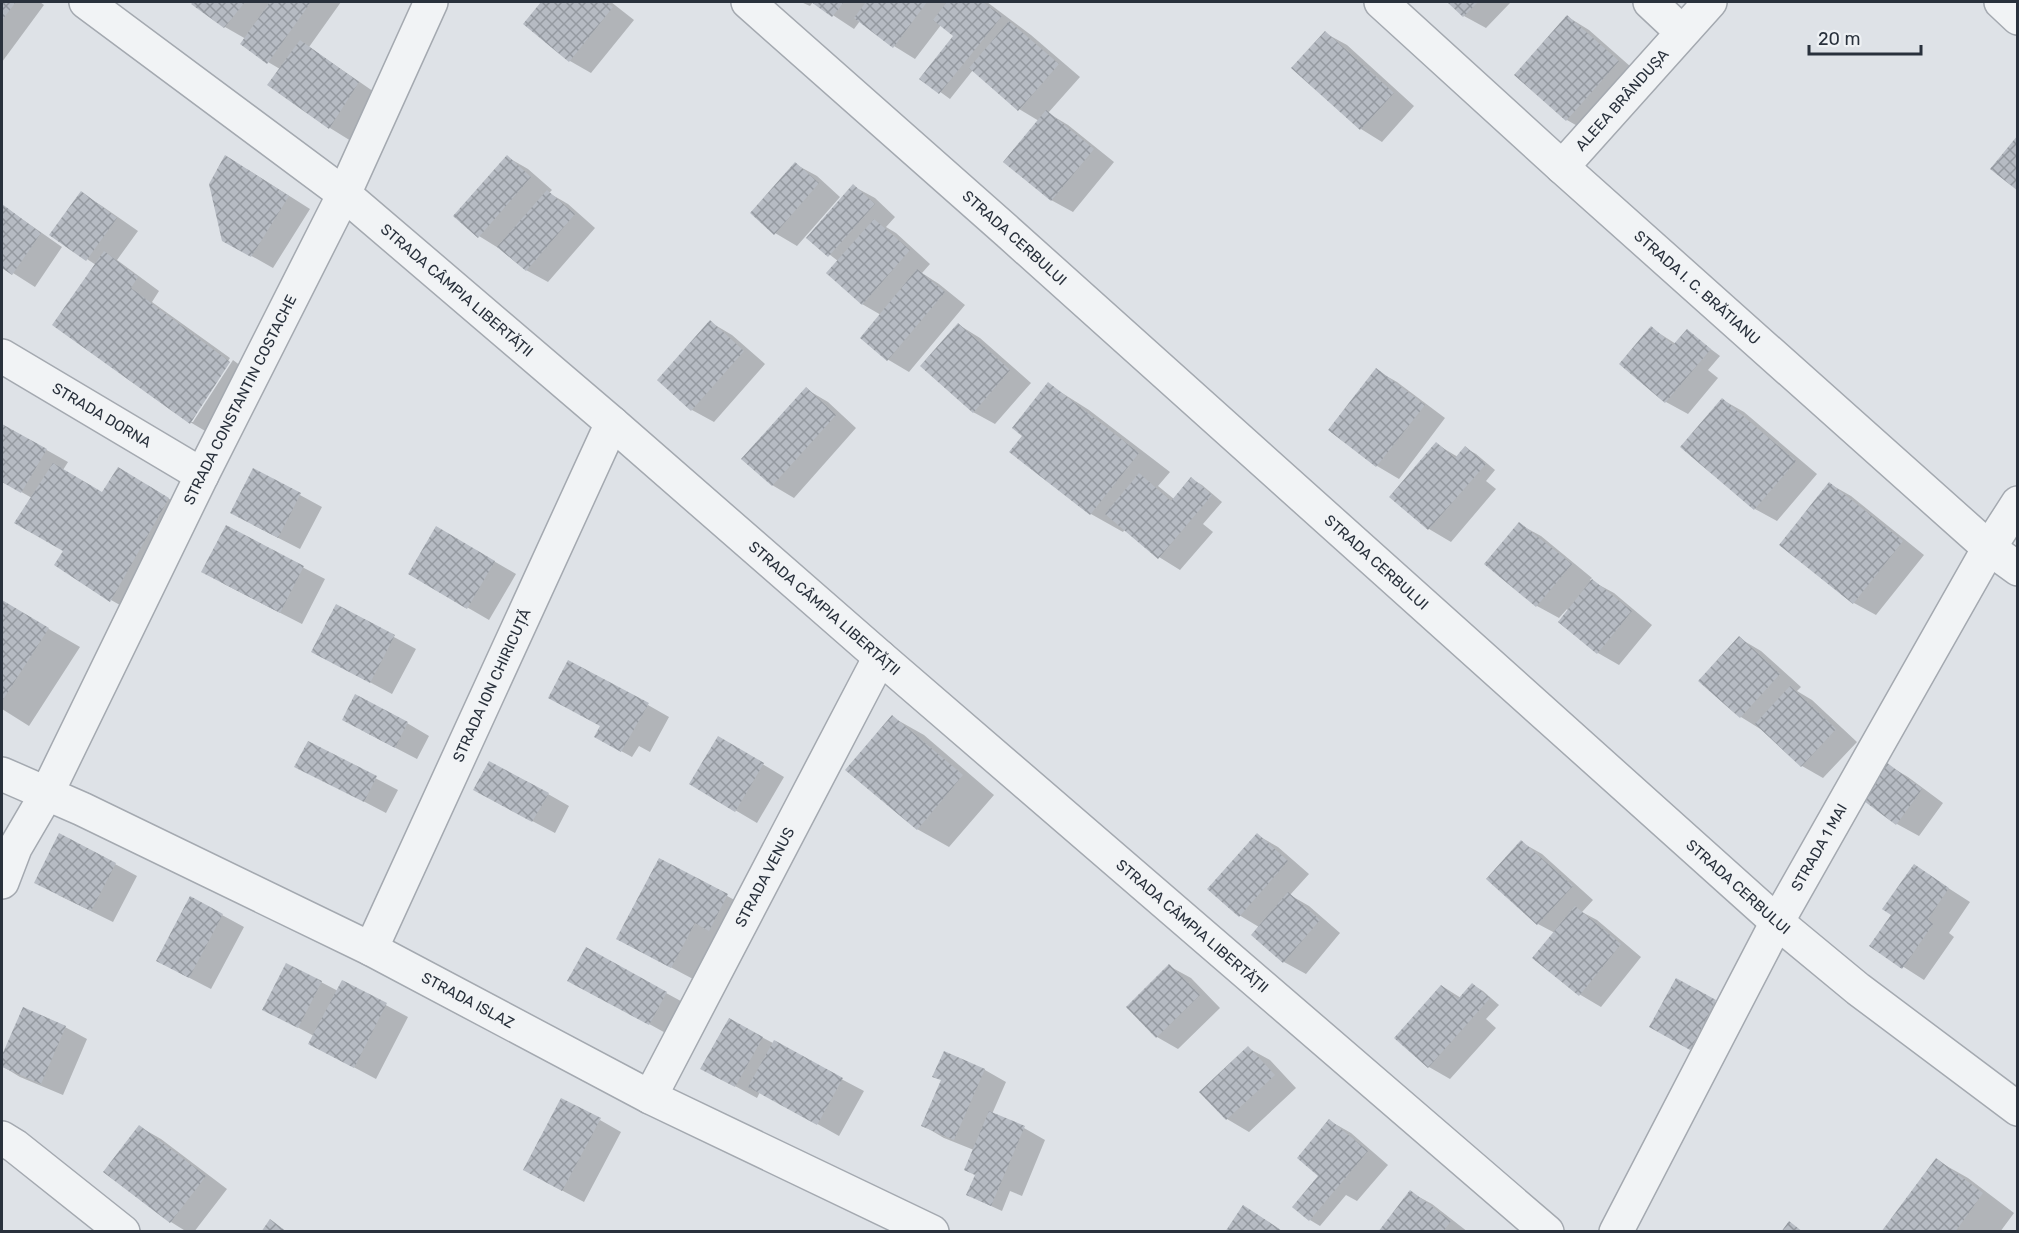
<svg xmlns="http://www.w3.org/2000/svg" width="2019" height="1233" font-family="Rubik,sans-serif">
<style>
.shadow{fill:#0003}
.building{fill:url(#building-cross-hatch)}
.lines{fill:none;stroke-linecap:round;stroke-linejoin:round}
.minor-casing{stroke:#a4a9b0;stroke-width:36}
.tertiary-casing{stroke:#a4a9b0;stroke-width:36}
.minor{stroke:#f1f3f5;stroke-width:33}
.tertiary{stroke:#f1f3f5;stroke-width:33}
.labels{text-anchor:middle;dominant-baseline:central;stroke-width:4.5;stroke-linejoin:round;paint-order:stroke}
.street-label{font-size:15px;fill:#29313c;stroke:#eef1f4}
</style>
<defs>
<pattern id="building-cross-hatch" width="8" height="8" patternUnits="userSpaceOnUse" patternTransform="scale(1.5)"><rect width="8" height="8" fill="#b6bbc3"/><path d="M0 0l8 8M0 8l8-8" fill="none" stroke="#9499a0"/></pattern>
</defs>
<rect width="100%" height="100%" fill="#dee2e7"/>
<path class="shadow" d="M2 2H40L44 5 2 62Z
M195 2H341L309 47 380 96 351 141 330 128 269 85 280 69 268 62 246 39 225 27 193 4Z
M543 2H611L634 20 591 73 570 61 525 24Z
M801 2H813L810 6Z
M813 2H987L1031 35 1080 77 1048 113 1068 125 1114 162 1073 212 1051 200 1039 121 1019 109 973 70 950 99 921 78 955 36 941 25 915 59 894 46 860 21 854 29Z
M1449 2H1511L1486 28 1464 16Z
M1568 17 1589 30 1639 74 1588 132 1567 120Z
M1325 33 1347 45 1414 106 1382 142 1361 129 1294 68Z
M507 157 528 169 552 190 549 193 568 204 595 228 548 282 526 270 500 249 479 236Z
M795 164 817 176 840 197 797 246 775 233Z
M247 169 310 209 273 268 223 240Z
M853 186 875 198 895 217 886 227 896 233 930 264 922 273 939 284 965 305 909 372 887 359 881 315 862 304 838 261 808 238Z
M81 193 102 206 138 231 117 260 159 291 152 302 230 358 189 422 96 265 51 235Z
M2 205 62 247 35 287 2 266Z
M710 322 732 335 765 364 714 422 692 410 659 380Z
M959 325 980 338 1031 383 995 424 973 412Z
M1651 328 1676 344 1687 331 1720 356 1708 370 1718 378 1688 414 1666 402 1621 364Z
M233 360 261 381 222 441 190 422H193Z
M1376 370 1397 382 1445 418 1399 479 1377 466 1330 430Z
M1048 384 1089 410 1170 472 1158 486 1174 499 1192 479 1202 485 1222 502 1203 524 1213 532 1180 570 1159 557 1125 529 1123 532 1091 514 1011 451 1023 435Z
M806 389 828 402 856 428 794 498 772 485Z
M1723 400 1744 412 1817 474 1777 521 1755 509 1682 446Z
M2 425 68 462 63 470 102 493 150 487 200 518 143 618 111 600 65 551 32 498 2 481Z
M1436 444 1458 457 1465 448 1476 454 1495 470 1486 481 1496 489 1451 542 1429 529 1391 497Z
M254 470 322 507 300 549 253 525Z
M1830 484 1851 496 1924 555 1876 615 1854 603 1781 545Z
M1519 524 1541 536 1592 578 1590 580 1614 593 1652 625 1619 665 1598 653 1567 609 1559 618 1537 606 1486 564Z
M226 527 325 579 302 624 224 584Z
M437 528 516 574 489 620 410 574Z
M2 602 80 647 29 726 2 709Z
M337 606 416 649 392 694 334 663Z
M1739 638 1761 651 1801 687 1797 691 1812 700 1857 742 1823 778 1802 766 1762 730 1741 717 1700 681Z
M648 705 669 717 650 752 639 746 632 757 596 737Z
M892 717 924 735 994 795 949 847 917 829Z
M407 723 429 736 417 759 365 732Z
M719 738 784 777 757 823 691 784Z
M308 743 398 790 386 813 296 766Z
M1886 764 1908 777 1943 803 1919 836 1897 824 1862 798Z
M548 794 569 806 555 833 496 802Z
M1257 835 1278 847 1309 874 1290 895 1309 906 1340 933 1306 974 1284 962 1259 927 1239 915Z
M1521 842 1542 854 1593 900 1582 912 1597 920 1641 957 1601 1007 1579 994 1555 933 1538 924 1488 879Z
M115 864 137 876 113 922 58 895Z
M1914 866 1970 902 1949 933 1954 937 1924 980 1871 946 1893 914Z
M713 888 738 902 693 979 640 951Z
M222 915 244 927 211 989 180 973Z
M586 949 688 1005 671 1036 591 992Z
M1169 966 1191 978 1220 1008 1178 1049 1157 1037Z
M1676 980 1737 1014 1712 1061 1651 1027Z
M321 982 338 991 343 982 408 1017 376 1079 331 1055 314 1036 286 1021Z
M1473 985 1483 991 1499 1005 1486 1019 1496 1028 1450 1079 1429 1067 1442 986 1461 998Z
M24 1009 65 1027 87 1039 63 1095 20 1077 2 1066V1058Z
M729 1020 864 1091 839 1136 760 1092 757 1098 724 1080Z
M1248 1048 1270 1060 1296 1088 1249 1132 1227 1119 1201 1092Z
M944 1053 985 1070 1006 1082 992 1114 1024 1128 1045 1140 1022 1196 1010 1191 1002 1211 978 1200 974 1150 944 1138 922 1125 942 1081Z
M600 1120 621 1132 584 1202 546 1182Z
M1330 1121 1351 1133 1388 1165 1357 1201 1346 1195 1320 1226 1310 1220Z
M140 1127 161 1139 227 1189 194 1232H187L171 1222Z
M1936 1160 1968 1178 2014 1213 2000 1232H1882Z
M1410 1192 1432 1204 1468 1232H1379Z"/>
<path class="building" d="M2 2H16L2 20Z
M193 2H245L224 28 191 4Z
M270 2H311L267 64 240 44Z
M541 2H606L613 7 569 62 523 24Z
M811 2H844L832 17Z
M866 2H927L893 48 854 18Z
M947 2H983L1002 16 939 94 919 79 953 36 933 20Z
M1447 2H1478L1463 17Z
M1567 15 1619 61 1566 121 1514 75Z
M1009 21 1059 64 1018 111 969 68Z
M1325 31 1394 93 1360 130 1291 68Z
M300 40 359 82 329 129 267 85Z
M1046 110 1094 149 1051 201 1003 162Z
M2018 135V191L1990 169Z
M225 155 289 196 251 257 222 241 209 184Z
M507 155 531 177 478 238 453 216Z
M795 162 819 183 774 235 750 213Z
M853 184 875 204 828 257 806 238Z
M547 190 575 214 526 271 497 247Z
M81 191 117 218 86 261 49 235Z
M2 204 41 233 12 275 2 268Z
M874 219 910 250 862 305 826 273Z
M104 251 138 277 131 288 230 362 190 424 52 325Z
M917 269 945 292 887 361 860 338Z
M710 320 744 351 691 411 657 380Z
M958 323 1010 370 973 413 920 366Z
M1651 326 1673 345 1687 329 1711 349 1665 403 1619 364Z
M1376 368 1425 405 1376 467 1328 430Z
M1048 382 1139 453 1090 515 1009 452 1022 436 1012 428Z
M806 387 836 415 772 486 741 459Z
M1722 398 1796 461 1754 510 1680 447Z
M2 424 47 449 21 493 2 482Z
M1436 442 1455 458 1465 446 1486 464 1428 530 1389 497Z
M53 463 102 492 118 467 169 498 110 602 54 565 63 551 14 523Z
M253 468 301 493 278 538 230 513Z
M1139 473 1171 501 1191 477 1212 495 1158 559 1105 514Z
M1829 482 1903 541 1853 604 1779 545Z
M1519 522 1572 564 1536 607 1484 564Z
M226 525 304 566 280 613 201 572Z
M436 526 495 561 467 609 408 574Z
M1592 579 1632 611 1597 654 1558 622Z
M2 600 49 628 2 701Z
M336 604 395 635 370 683 311 652Z
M1739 636 1780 674 1740 718 1698 681Z
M568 660 649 703 621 752 594 737 600 726 548 698Z
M1790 686 1836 729 1801 767 1755 724Z
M355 694 408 722 395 748 342 720Z
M892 715 963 775 917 830 845 770Z
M718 736 764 763 735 812 689 784Z
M308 741 377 776 364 802 294 767Z
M489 761 549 793 532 822 473 790Z
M1886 762 1922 789 1896 825 1860 798Z
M59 833 116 863 91 911 34 883Z
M1257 833 1288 861 1239 917 1207 889Z
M1521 840 1573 886 1537 925 1486 879Z
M659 858 728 894 709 931 695 923 671 968 616 939Z
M1914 864 1949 888 1928 919 1933 924 1902 969 1869 946 1891 915 1882 909Z
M1288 892 1320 920 1283 963 1251 935Z
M190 896 223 914 189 978 156 961Z
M1575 906 1621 944 1579 996 1532 958Z
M586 947 667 992 649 1025 567 981Z
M286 963 322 981 298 1028 262 1010Z
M1169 964 1200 995 1156 1038 1126 1007Z
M1676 978 1716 1000 1690 1050 1649 1027Z
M342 980 387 1003 354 1068 308 1044Z
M1472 983 1490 998 1428 1068 1394 1038 1441 985 1458 999Z
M23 1007 66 1026 41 1084 2 1067V1055Z
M729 1018 763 1037 735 1087 700 1069Z
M774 1040 843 1078 817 1125 748 1087Z
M1248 1046 1275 1075 1226 1120 1199 1092Z
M944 1051 985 1069 954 1140 921 1126 941 1080 932 1077Z
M561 1098 601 1118 562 1191 523 1170Z
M989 1111 1025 1126 991 1206 966 1195 975 1175 964 1170Z
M1329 1119 1368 1151 1309 1221 1292 1207 1318 1176 1297 1158Z
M139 1125 206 1176 170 1223 103 1172Z
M1936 1158 1983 1193 1955 1232H1881Z
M1410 1190 1451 1221 1443 1232H1378Z
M1243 1205 1278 1228 1283 1232H1225Z
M270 1219 287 1232H261Z
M1789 1221 1803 1232H1781Z"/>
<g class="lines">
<defs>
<g id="minor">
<path id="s1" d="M86 2 344 194 612 423 880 657 1547 1232"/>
<path id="s2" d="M1381 2 1562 167 1989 548 2018 569"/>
<path d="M1650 2 1682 32"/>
<path d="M2001 2 2018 18"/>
<path id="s3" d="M1562 167 1710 2"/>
<path id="s4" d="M2 356 202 475"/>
<path id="s5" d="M2 774 82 809 371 949 650 1097 932 1232"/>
<path id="s6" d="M2 882 15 848 46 795 202 475 344 194 431 2"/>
<path id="s7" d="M371 949 612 423"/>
<path id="s8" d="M650 1097 880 657"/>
<path d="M2 1138 15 1146 123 1232"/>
<path id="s9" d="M1616 1232 1777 922 1989 548 2018 503"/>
</g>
<g id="tertiary">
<path id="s10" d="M748 2 1008 232 1777 922 1858 989 2018 1109"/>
</g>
</defs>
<use href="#minor" class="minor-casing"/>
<use href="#tertiary" class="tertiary-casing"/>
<use href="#minor" class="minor"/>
<use href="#tertiary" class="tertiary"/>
</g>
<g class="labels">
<g class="street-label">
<text stroke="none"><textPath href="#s3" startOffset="90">ALEEA BRÂNDUȘA</textPath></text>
<text stroke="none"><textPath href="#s10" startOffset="356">STRADA CERBULUI</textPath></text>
<text stroke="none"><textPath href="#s2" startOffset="426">STRADA I. C. BRĂTIANU</textPath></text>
<text stroke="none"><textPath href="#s1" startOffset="470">STRADA CÂMPIA LIBERTĂȚII</textPath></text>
<text stroke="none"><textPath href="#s6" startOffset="538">STRADA CONSTANTIN COSTACHE</textPath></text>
<text stroke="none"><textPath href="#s4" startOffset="116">STRADA DORNA</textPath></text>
<text stroke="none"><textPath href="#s10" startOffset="842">STRADA CERBULUI</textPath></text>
<text stroke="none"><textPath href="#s1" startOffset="956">STRADA CÂMPIA LIBERTĂȚII</textPath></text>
<text stroke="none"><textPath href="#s7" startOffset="290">STRADA ION CHIRICUȚĂ</textPath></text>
<text stroke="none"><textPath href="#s9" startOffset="435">STRADA 1 MAI</textPath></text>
<text stroke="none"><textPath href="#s8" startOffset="248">STRADA VENUS</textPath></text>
<text stroke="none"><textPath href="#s10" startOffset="1328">STRADA CERBULUI</textPath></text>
<text stroke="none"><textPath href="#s1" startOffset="1442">STRADA CÂMPIA LIBERTĂȚII</textPath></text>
<text stroke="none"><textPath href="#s5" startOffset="518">STRADA ISLAZ</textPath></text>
</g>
</g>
<rect width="2019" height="1233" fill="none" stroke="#29313c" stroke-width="6"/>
<path d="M1809 45v9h112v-9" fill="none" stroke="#29313c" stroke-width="3"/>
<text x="1818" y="45" font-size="18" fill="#29313c" stroke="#eef1f4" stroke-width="4.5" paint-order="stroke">20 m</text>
</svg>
